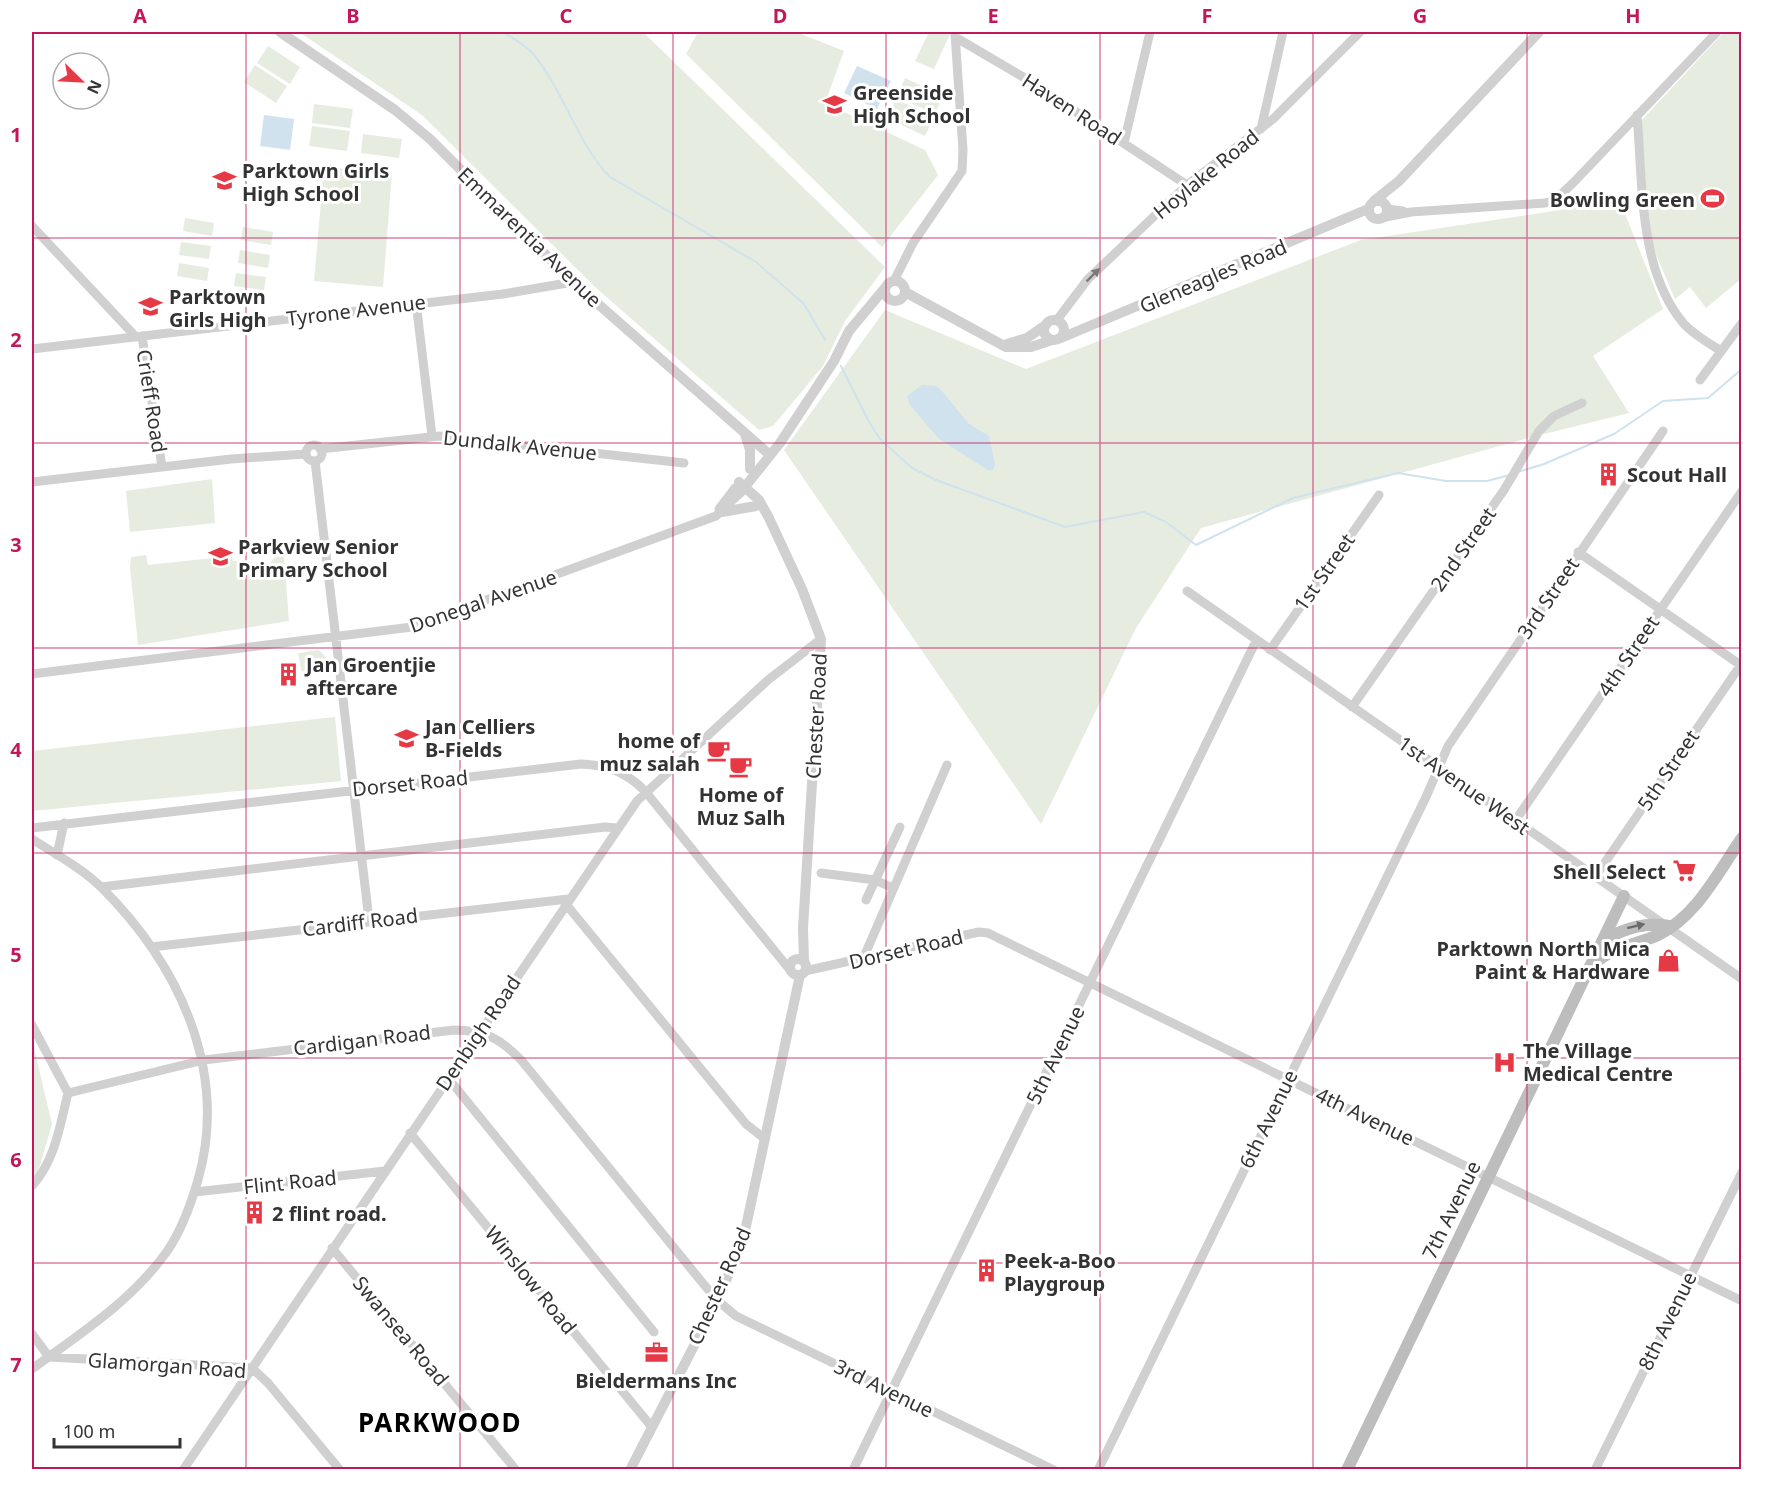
<svg xmlns="http://www.w3.org/2000/svg" width="1773" height="1501" font-family="'Noto Sans',sans-serif">
<style>
.green{fill:#e6ecdf}
.water{fill:#cfe2ee}
.lines{fill:none;stroke-linecap:round;stroke-linejoin:round}
.stream{stroke:#cfe2ee;stroke-width:2}
.minor{stroke:#d0d0d0;stroke-width:9}
.tertiary{stroke:#d0d0d0;stroke-width:10}
.secondary{stroke:#bdbdbd;stroke-width:12}
.oneway{fill:#7a7a7a}
.oneway2{fill:#6a6a6a}
.grid{fill:none;stroke:#c2185b;stroke-width:1.5;stroke-opacity:0.55}
.labels{text-anchor:middle;dominant-baseline:central;stroke-width:6;stroke-linejoin:round;paint-order:stroke}
.poi-label{font-size:20px;font-weight:bold;fill:#333;stroke:#fff;text-anchor:start}
.street-label{font-size:20px;fill:#333;stroke:#fff}
.district-label{font-size:26px;font-weight:bold;letter-spacing:1.5px;fill:#000;stroke:#fff}
.neatline{fill:none;stroke:#c2185b;stroke-width:2}
.grid-label{font-size:20px;text-anchor:middle;font-weight:bold;fill:#c2185b}
</style>
<rect width="100%" height="100%" fill="#fff"/>
<path class="green" d="M299 32H643L885 267 845 321 823 366 773 426 759 430 595 287 422 115Z
M698 32H796L844 51 825 103 925 150 938 175 882 247 686 54Z
M929 32H951L934 69 915 61Z
M1724 32H1741V279L1706 308 1690 287 1675 299 1652 245 1640 122Z
M268 46 300 67 290 84 257 63Z
M255 65 287 86 276 103 244 82Z
M905 78 943 96 935 114 897 97Z
M896 99 934 117 925 136 887 118Z
M314 104 353 109 350 128 312 123Z
M312 126 350 131 347 151 309 146Z
M363 134 402 139 399 158 361 153Z
M324 167 392 173 383 287 314 281Z
M1620 201 1663 309 1593 356 1629 413 1536 436 1201 528 1136 628 1041 824 784 450 885 310 1026 369 1361 240Z
M185 218 214 223 212 236 183 231Z
M243 227 273 232 271 245 241 240Z
M181 242 211 246 209 259 179 255Z
M240 250 270 255 268 268 238 263Z
M179 263 209 268 207 281 177 276Z
M236 273 266 277 264 290 234 286Z
M212 479 215 523 130 532 126 491Z
M146 555 148 565 232 556 233 561H247L253 569 264 570 275 557H284L289 621 138 645 130 567 131 557Z
M319 650 329 660 330 673 302 674 298 653Z
M335 717 341 781 32 811V751Z
M32 1039 52 1124 37 1176 32 1180Z"/>
<path class="water" d="M857 66 891 81 877 109 844 93Z
M264 115 294 119 290 150 260 146Z
M922 385 936 386 941 390 969 424 989 436 995 465 993 470H988L939 439 910 405 907 396Z"/>
<g class="lines">
<path class="stream" d="M503 32C512 38 526 45 533 54 564 91 577 143 610 177L756 262 804 304 825 340
M841 366 868 420 880 439 912 468 936 480 1065 527 1144 512 1166 522 1196 545 1293 498 1398 473 1446 481H1487L1510 475
M1518 472 1544 464 1614 434 1663 401 1708 398 1742 369"/>
<path class="minor" d="M955 37 1023 77 1187 185
M1637 115C1643 182 1638 270 1684 324 1694 335 1709 343 1721 351
M1261 129 1283 32
M1124 143 1150 32
M1387 209 1403 211
M1381 218 1411 212 1545 203 1555 200 1574 182 1717 32
M32 226 136 337
M894 281 913 243 962 171 963 150 955 34
M416 302 432 436
M1057 320 1088 279 1107 261 1187 185 1273 119 1360 32
M142 336 162 467
M32 349 503 294 573 282
M1700 380 1742 323
M306 453a8 8 0 1 1 16 0a8 8 0 1 1-16 0Z
M320 449 440 436 684 463
M315 461 369 920
M32 482 231 459 306 454
M719 509 735 488
M1578 552 1742 666
M1187 591 1742 979
M1270 650 1379 495
M32 674 412 627 716 516 740 493
M1352 707 1504 490 1539 431 1554 416 1582 403
M1515 821 1742 491
M32 828 581 764C608 765 626 772 645 791L790 970
M32 839C55 854 82 868 102 888 179 965 229 1071 198 1180 191 1204 182 1229 168 1250 132 1301 81 1333 32 1369
M57 855 64 823
M821 873 875 880 893 888
M1595 877 1742 663
M101 887 605 827 617 828
M866 900 900 827
M565 903 746 1124 765 1139
M151 947 568 899
M863 959 947 765
M805 971 979 932 988 933 1742 1301
M32 1025 68 1093
M448 1078 654 1332
M68 1093 204 1060 454 1030C485 1030 501 1039 522 1061L701 1281 717 1300 736 1316 1054 1470
M410 1133 651 1426
M32 1186C55 1161 60 1125 68 1093
M195 1192 385 1171
M332 1248 516 1470
M32 1334 49 1357 252 1368 268 1383 340 1470
M183 1470 637 801 768 680 821 639
M853 1470 1256 641
M1098 1470 1426 797 1448 746 1663 431
M1595 1470 1742 1172"/>
<path class="tertiary" d="M280 32 395 110 430 139 573 282 770 455
M1369 210a9 9 0 1 1 18 0a9 9 0 1 1-18 0Z
M1374 201 1399 181 1539 32
M885 291a10 10 0 1 1 20 0a10 10 0 1 1-20 0Z
M905 292 1006 347H1031L1052 340
M1044 330a10 10 0 1 1 20 0a10 10 0 1 1-20 0Z
M1061 338 1368 209
M1007 344 1027 338 1046 325
M745 434 750 450V469
M739 482 759 500 769 518 802 589 821 639 803 928 804 962
M740 493 780 443 834 361 849 331 885 288
M722 512 756 506
M790 967a8 8 0 1 1 16 0a8 8 0 1 1-16 0Z
M630 1470 714 1307 742 1245 800 975"/>
<path class="secondary" d="M1605 939C1627 928 1644 922 1669 926
M1595 963C1614 946 1636 945 1658 935 1697 916 1718 872 1742 838
M1347 1470 1624 896"/>
</g>
<defs><path id="oneway-solid" d="M-6-.8H1V-3.2L6.5 0L1 3.2V.8H-6Z" transform="scale(1.5)"/></defs>
<use class="oneway" href="#oneway-solid" transform="translate(1093 275) rotate(-45)"/>
<use class="oneway2" href="#oneway-solid" transform="translate(1636 926) rotate(-14)"/>
<path class="grid" d="M246 32V1470M460 32V1470M673 32V1470M886 32V1470M1100 32V1470M1313 32V1470M1527 32V1470M32 238H1742M32 443H1742M32 648H1742M32 853H1742M32 1058H1742M32 1263H1742"/>
<defs>
<symbol id="school-bare" viewBox="-9 -9 18 18"><path d="M0-5L7-2L0 1L-7-2ZM-4 1L0 2.5L4 1V4Q0 6-4 4Z" fill="#e63946" stroke="#fff" stroke-width="2.5" paint-order="stroke"/></symbol>
<symbol id="stadium-bare" viewBox="-9 -9 18 18"><path d="M0-5a6.5 5 0 1 0 0 10a6.5 5 0 1 0 0-10ZM-3.5-1.8h7v3.6h-7Z" fill="#e63946" stroke="#fff" stroke-width="2.5" paint-order="stroke"/></symbol>
<symbol id="building-bare" viewBox="-9 -9 18 18"><path d="M-4-6H4V6H1V3H-1V6H-4ZM-2.5-4.3h1.7v1.8h-1.7ZM.8-4.3h1.7v1.8H.8ZM-2.5-1h1.7V.8h-1.7ZM.8-1h1.7V.8H.8Z" fill="#e63946" stroke="#fff" stroke-width="2.5" paint-order="stroke"/></symbol>
<symbol id="cafe-bare" viewBox="-9 -9 18 18"><path d="M-5.5-4.5H6V0H3Q3 3.5 0 3.5H-2.5Q-5.5 3.5-5.5 0ZM3-3.2v2h1.7v-2ZM-6 4.5H4V6H-6Z" fill="#e63946" stroke="#fff" stroke-width="2.5" paint-order="stroke"/></symbol>
<symbol id="supermarket-bare" viewBox="-9 -9 18 18"><path d="M-6-5.5h2.5l.6 2H6L4.5 2H-2.5L-4.4-4H-6ZM-1.5 3.2a1.3 1.3 0 1 0 .1 0ZM3 3.2a1.3 1.3 0 1 0 .1 0Z" fill="#e63946" stroke="#fff" stroke-width="2.5" paint-order="stroke"/></symbol>
<symbol id="shop-bare" viewBox="-9 -9 18 18"><path d="M-5-2.5h2.3a2.7 3.5 0 0 1 5.4 0H5L5.5 6h-11ZM-1.5-2.5h3a1.5 2.3 0 0 0-3 0Z" fill="#e63946" stroke="#fff" stroke-width="2.5" paint-order="stroke"/></symbol>
<symbol id="hospital-bare" viewBox="-9 -9 18 18"><path d="M-5-5h3v3.5h4V-5h3V5h-3V1.5h-4V5h-3Z" fill="#e63946" stroke="#fff" stroke-width="2.5" paint-order="stroke"/></symbol>
<symbol id="office-bare" viewBox="-9 -9 18 18"><path d="M-6-3h4V-5.5h4V-3h4V5H-6ZM-1-4.5V-3h2v-1.5ZM-6 0V1H6V0Z" fill="#e63946" stroke="#fff" stroke-width="2.5" paint-order="stroke"/></symbol>
</defs>
<g fill-rule="evenodd">
<use href="#school-bare" x="818" y="88" width="33" height="33"/>
<use href="#school-bare" x="208" y="164" width="33" height="33"/>
<use href="#stadium-bare" x="1696" y="182" width="33" height="33"/>
<use href="#school-bare" x="134" y="290" width="33" height="33"/>
<use href="#building-bare" x="1592" y="458" width="33" height="33"/>
<use href="#school-bare" x="204" y="540" width="33" height="33"/>
<use href="#building-bare" x="272" y="658" width="33" height="33"/>
<use href="#school-bare" x="390" y="722" width="33" height="33"/>
<use href="#cafe-bare" x="702" y="734" width="33" height="33"/>
<use href="#cafe-bare" x="724" y="750" width="33" height="33"/>
<use href="#supermarket-bare" x="1668" y="854" width="33" height="33"/>
<use href="#shop-bare" x="1652" y="944" width="33" height="33"/>
<use href="#hospital-bare" x="1488" y="1046" width="33" height="33"/>
<use href="#building-bare" x="238" y="1196" width="33" height="33"/>
<use href="#building-bare" x="970" y="1254" width="33" height="33"/>
<use href="#office-bare" x="640" y="1336" width="33" height="33"/>
</g>
<g class="labels">
<g class="poi-label">
<text x="853" y="92">Greenside<tspan x="853" dy="23">High School</tspan></text>
<text x="242" y="170">Parktown Girls<tspan x="242" dy="23">High School</tspan></text>
<text x="1695" y="199" text-anchor="end">Bowling Green</text>
<text x="169" y="296">Parktown<tspan x="169" dy="23">Girls High</tspan></text>
<text x="1627" y="474">Scout Hall</text>
<text x="238" y="546">Parkview Senior<tspan x="238" dy="23">Primary School</tspan></text>
<text x="306" y="664">Jan Groentjie<tspan x="306" dy="23">aftercare</tspan></text>
<text x="425" y="726">Jan Celliers<tspan x="425" dy="23">B-Fields</tspan></text>
<text x="700" y="740" text-anchor="end">home of<tspan x="700" dy="23">muz salah</tspan></text>
<text x="741" y="794" text-anchor="middle">Home of<tspan x="741" dy="23">Muz Salh</tspan></text>
<text x="1666" y="871" text-anchor="end">Shell Select</text>
<text x="1650" y="948" text-anchor="end">Parktown North Mica<tspan x="1650" dy="23">Paint &amp; Hardware</tspan></text>
<text x="1523" y="1050">The Village<tspan x="1523" dy="23">Medical Centre</tspan></text>
<text x="272" y="1213">2 flint road.</text>
<text x="1004" y="1260">Peek-a-Boo<tspan x="1004" dy="23">Playgroup</tspan></text>
<text x="656" y="1380" text-anchor="middle">Bieldermans Inc</text>
</g>
<g class="street-label">
<text transform="translate(1072 109) rotate(33)">Haven Road</text>
<text transform="translate(1206 174) rotate(-39)">Hoylake Road</text>
<text transform="translate(530 237) rotate(44)">Emmarentia Avenue</text>
<text transform="translate(1213 276) rotate(-23)">Gleneagles Road</text>
<text transform="translate(356 310) rotate(-7)">Tyrone Avenue</text>
<text transform="translate(152 401) rotate(81)">Crieff Road</text>
<text transform="translate(520 445) rotate(6)">Dundalk Avenue</text>
<text transform="translate(1463 549) rotate(-55)">2nd Street</text>
<text transform="translate(1324 572) rotate(-55)">1st Street</text>
<text transform="translate(1548 598) rotate(-56)">3rd Street</text>
<text transform="translate(483 601) rotate(-19)">Donegal Avenue</text>
<text transform="translate(1628 656) rotate(-56)">4th Street</text>
<text transform="translate(816 716) rotate(-87)">Chester Road</text>
<text transform="translate(1668 770) rotate(-56)">5th Street</text>
<text transform="translate(410 783) rotate(-6)">Dorset Road</text>
<text transform="translate(1464 785) rotate(35)">1st Avenue West</text>
<text transform="translate(360 922) rotate(-7)">Cardiff Road</text>
<text transform="translate(906 949) rotate(-13)">Dorset Road</text>
<text transform="translate(478 1033) rotate(-56)">Denbigh Road</text>
<text transform="translate(362 1040) rotate(-7)">Cardigan Road</text>
<text transform="translate(1055 1055) rotate(-64)">5th Avenue</text>
<text transform="translate(1365 1116) rotate(26)">4th Avenue</text>
<text transform="translate(1268 1119) rotate(-64)">6th Avenue</text>
<text transform="translate(290 1182) rotate(-6)">Flint Road</text>
<text transform="translate(1451 1210) rotate(-64)">7th Avenue</text>
<text transform="translate(531 1280) rotate(51)">Winslow Road</text>
<text transform="translate(719 1286) rotate(-66)">Chester Road</text>
<text transform="translate(1667 1321) rotate(-64)">8th Avenue</text>
<text transform="translate(401 1331) rotate(50)">Swansea Road</text>
<text transform="translate(167 1365) rotate(4)">Glamorgan Road</text>
<text transform="translate(884 1388) rotate(26)">3rd Avenue</text>
</g>
<g class="district-label">
<text x="440" y="1422">PARKWOOD</text>
</g>
</g>
<rect width="1773" height="1501" fill="none" stroke="#ffffff" stroke-width="66"/>
<g transform="translate(81 81) rotate(114)"><circle r="28" fill="#ffffff" stroke="#adadad" stroke-width="1.5"/>
<path d="M0-4.5L10 22L0 15L-10 22Z" fill="#e63946"/>
<text y="-9" font-size="16" font-weight="bold" text-anchor="middle" fill="#333333">N</text>
</g>
<path d="M54 1438v9h126v-9" fill="none" stroke="#333333" stroke-width="3"/>
<text x="63" y="1438" font-size="18" fill="#333333" stroke="#ffffff" stroke-width="4.5" paint-order="stroke">100 m</text>
<rect x="33" y="33" width="1707" height="1435" class="neatline"/>
<g class="grid-label">
<text x="140" y="23">A</text>
<text x="353" y="23">B</text>
<text x="566" y="23">C</text>
<text x="780" y="23">D</text>
<text x="993" y="23">E</text>
<text x="1207" y="23">F</text>
<text x="1420" y="23">G</text>
<text x="1633" y="23">H</text>
<text x="16" y="142">1</text>
<text x="16" y="347">2</text>
<text x="16" y="552">3</text>
<text x="16" y="757">4</text>
<text x="16" y="962">5</text>
<text x="16" y="1167">6</text>
<text x="16" y="1372">7</text>
</g>
</svg>
